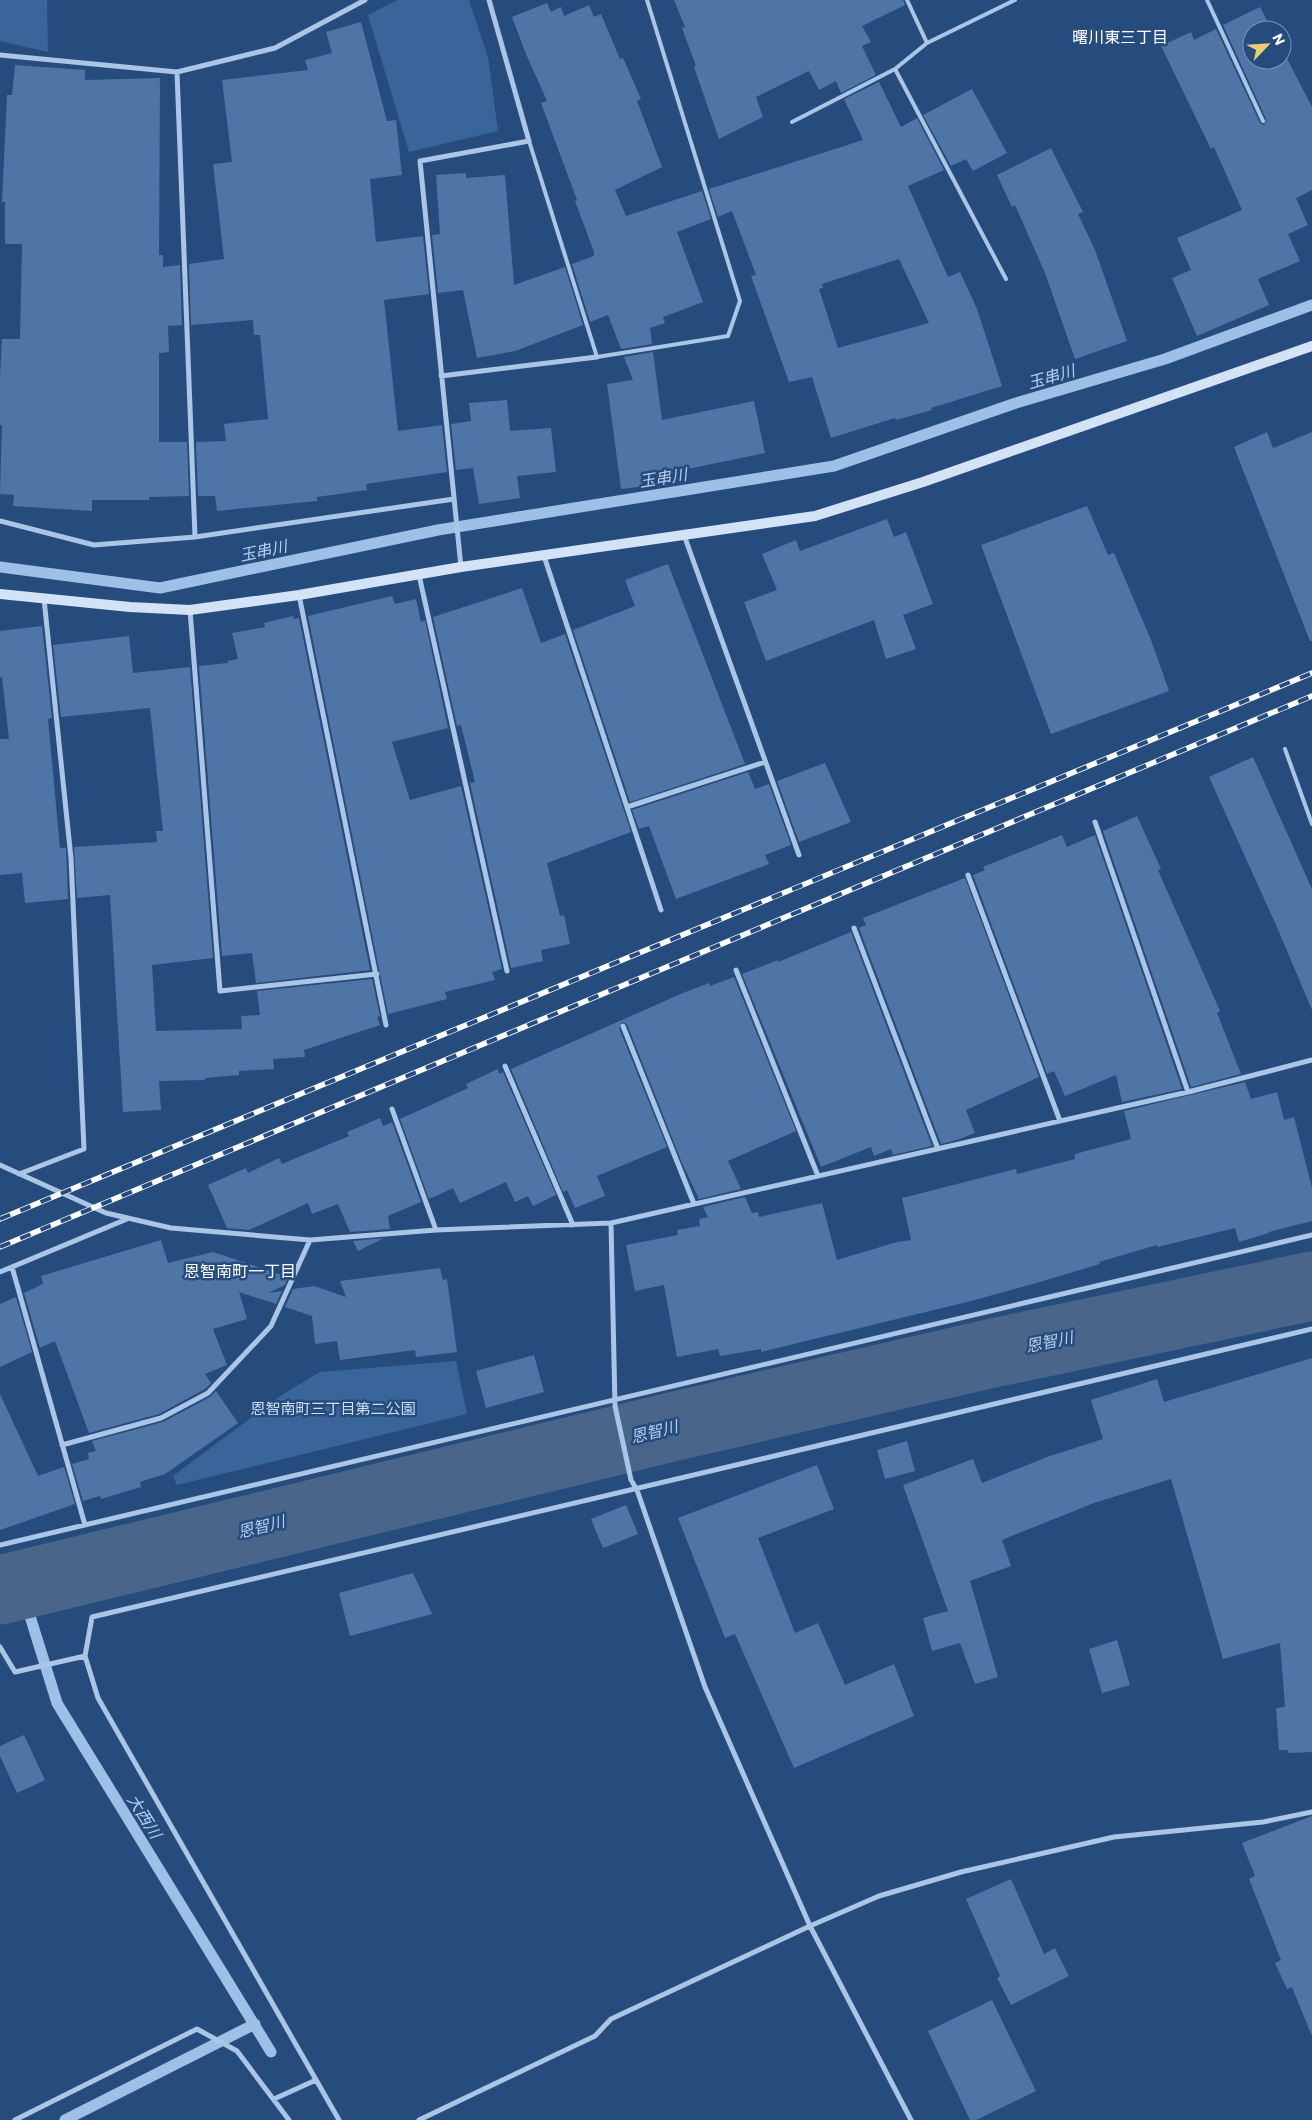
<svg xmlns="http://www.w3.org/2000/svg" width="1312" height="2120" font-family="Commissioner,'Noto Sans JP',sans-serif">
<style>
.green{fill:#39659b}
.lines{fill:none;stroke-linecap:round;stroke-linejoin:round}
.stream{stroke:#9fc0e6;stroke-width:11}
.river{stroke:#496589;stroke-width:69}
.building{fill:#4e75a6;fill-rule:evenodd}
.lane{stroke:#abc5e5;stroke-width:4}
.street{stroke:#abc5e5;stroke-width:5}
.secondary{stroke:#d4e2f5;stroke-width:10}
.rail-casing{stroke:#fff;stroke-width:5.5}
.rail{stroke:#264c7e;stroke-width:4;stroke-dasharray:11;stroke-linecap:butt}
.labels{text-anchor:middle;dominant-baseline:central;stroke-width:5;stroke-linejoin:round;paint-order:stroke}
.park-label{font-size:15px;fill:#cedff4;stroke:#264c7e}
.neighbourhood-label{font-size:16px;fill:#fff;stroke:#264c7e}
.water-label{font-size:16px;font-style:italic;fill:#b6cfed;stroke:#264c7e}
</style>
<rect width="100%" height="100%" fill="#264c7e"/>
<path class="green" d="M0 0H47L48 52 0 41Z
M397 0H469L488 57 498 131 409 152 368 15Z
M456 1361 467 1414 177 1485 173 1476 280 1396 320 1372Z"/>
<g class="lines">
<path class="stream" d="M0 567 160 588 438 530 834 466 1016 403 1165 359 1312 305
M20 1584 57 1703 271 2052
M65 2120 255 2024"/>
<path class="river" d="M0 1590 676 1426 993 1353 1312 1286"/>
</g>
<path class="building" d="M674 0H903L905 5 862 26 871 42 862 46 876 75 841 93 836 81 819 90 809 71 756 97 763 117 719 139 694 67 696 66 682 28 685 27Z
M547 3 551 12 561 7 564 16 589 5 594 17 601 14 620 59 623 58 641 99 637 101 662 167 615 190 626 216 702 191 711 219 677 232 703 302 663 317 665 323 650 328 652 344 621 349 608 315 590 322 572 264 594 256V252L575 201 577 200 541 103 547 101 526 54 512 17Z
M1260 7 1272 30H1252V60H1282V49L1312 107V190L1296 198 1308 225 1288 234 1300 261 1258 279 1269 305 1197 336 1172 278 1191 270 1177 238 1242 210 1214 147 1211 149 1161 46 1191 32 1194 40 1216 29 1260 123 1264 125 1266 119 1223 25Z
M361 22 387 121 396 120 402 175 370 179 376 242 423 236 429 294 384 300 398 431 442 425 447 472 366 484 367 490 317 497V501L217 511 215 496H198L196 442 226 441 224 424 268 419 260 335H254L253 320 191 325 189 264 224 259 213 164 232 162 222 80 308 70 305 60 332 53 326 32Z
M15 65 85 70V80L160 78 159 255H163V267L180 265 182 325 168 326 169 352 159 353V442H187L189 496 149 497V500H92V511L13 506 14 495 0 494 2 425H0V377L2 339H20L22 244H5V202H2L7 95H12Z
M879 82 901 127 917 118 944 170 908 186 948 277 960 272 977 309 1002 386 931 408 932 410 896 420 895 418 831 438 812 377 789 382 751 276 756 275 732 211 718 217 709 189 863 140 844 99ZM899 259 929 323 838 348 819 289 823 288 822 284Z
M972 89 1007 153 973 171 966 159 951 166 923 115Z
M1051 148 1083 212 1078 214 1095 250 1127 341 1075 359 1045 273 1015 205 1012 207 997 175Z
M466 173V178L505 175 514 285 565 267 583 325 515 351 477 358 463 290 438 293 432 235 440 234 436 175Z
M653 352 662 420 754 401 765 453 678 471 679 482 621 489 607 384 633 380 624 357Z
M507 400 510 431 551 428 556 472 517 476 520 498 479 504 473 468 456 470 451 424 471 421 469 403Z
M1267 432 1273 448 1312 432V641H1310L1234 447Z
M1087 506 1108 555 1114 553 1151 640 1169 691 1051 734 981 545Z
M887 519 894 537 906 532 933 604 903 615 916 649 886 659 874 620 766 661 744 602 777 590 762 554 796 540 800 551Z
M668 564 745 764 630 802 573 630 635 606 625 580Z
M522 588 541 643 565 634 631 832 547 863 560 916 564 915 570 944 541 950 543 961 511 968 470 783 475 782 461 725 457 726 433 617Z
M392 596 395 604 416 599 421 622 425 620 448 728 392 742 410 800 461 786 502 969 492 972 495 980 445 992 447 999 388 1014 308 616Z
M293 616V619L299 618 370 970 256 983 252 953 222 956 199 666 228 663V661L238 659 232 633 265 627 264 623Z
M42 626 52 718 48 719 60 848H66L68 899 25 903 22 873 0 875V739H9L2 677H0V631Z
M129 636 133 673 190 667 213 958 152 965 156 1031 242 1029 241 1016 260 1015 257 991 372 979 380 1016 377 1017 380 1025 304 1050 305 1057 273 1059 274 1069 239 1071V1075L205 1078V1080L159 1081 161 1110 123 1112 110 895 77 898 74 847 157 842 156 831H163L150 708 61 717 53 645Z
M1253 757 1312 889V1010L1276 925 1209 777Z
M825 763 851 822 799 842 777 781Z
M748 772 755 789 769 784 791 845 765 855 769 864 676 899 649 826 639 829 632 810Z
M1137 816 1161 869 1158 870 1220 1011 1217 1013 1241 1074 1191 1087 1103 831Z
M1062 835 1067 847 1095 835 1182 1089 1122 1102 1116 1075 1065 1096 1054 1071 1047 1074 973 875 985 870 983 867Z
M965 878 1039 1077 966 1110 975 1133 957 1140 941 1144 859 928 866 925 863 918Z
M851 932 932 1146 893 1155 891 1149 874 1156 871 1147 821 1167 742 974 778 960V962Z
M734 977 796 1131 728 1161 741 1189 699 1199 682 1163 627 1024 622 1022 619 1028 667 1147 597 1176 605 1196 575 1208 567 1190 563 1192 511 1069 683 993 709 983 710 986Z
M498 1069 499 1074 503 1072 556 1195 533 1206 528 1196 515 1202 506 1182 460 1203 453 1188 429 1199 400 1119 468 1088 466 1084Z
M1245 1082 1251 1099 1277 1092 1284 1120 1294 1117 1312 1188V1221L1269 1232V1233L1239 1242 1235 1228 1158 1247 1157 1245 1099 1262 1100 1264 1033 1284 971 1301 761 1352V1349L720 1356 718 1349 677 1357 664 1285 635 1291 626 1245 678 1235 677 1230 700 1226 699 1219 708 1217 703 1207 745 1197 752 1213 758 1212 759 1217 822 1203 837 1260 897 1242 911 1240 902 1198 1016 1169 1017 1174 1075 1159V1154L1131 1139 1124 1111Z
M380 1118 383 1126 392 1122 421 1202 388 1216 390 1229 350 1232 338 1204 312 1214 308 1203 249 1230 227 1228 208 1185 246 1168 248 1173 279 1158 282 1164 349 1136 347 1132Z
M384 1238 358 1251 353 1241Z
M161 1240 168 1263 213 1252 288 1277 285 1285 268 1293 282 1291 276 1304 239 1292 247 1319 213 1329 227 1365 205 1374 211 1383 205 1389 159 1414 89 1433 55 1341 40 1348 24 1293 43 1284 41 1276Z
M440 1268 443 1280 447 1279 457 1352 416 1357 415 1350 340 1360 337 1341 315 1344 312 1316 285 1307 293 1289 314 1286 346 1297 340 1281Z
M16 1297 32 1352 0 1367V1304Z
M534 1355 544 1392 486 1408 476 1371Z
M1312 1358V1752L1289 1753 1288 1750H1279L1276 1708 1285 1707 1280 1643 1223 1659 1171 1479 1094 1503 1002 1540 1011 1566 970 1581 998 1677 975 1684 960 1643 932 1651 923 1618 948 1611 903 1485 973 1459 982 1483 1047 1457 1103 1439 1091 1400 1157 1379 1164 1402Z
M216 1391 238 1423 165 1474 140 1482 141 1487 101 1499 100 1496 83 1501 72 1464 89 1459 88 1453 96 1451 92 1441 163 1422 210 1397Z
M0 1394 38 1476 64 1467 75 1504 0 1530Z
M907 1441 915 1471 885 1479 877 1450Z
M817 1465 834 1509 758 1538 795 1633 818 1623 845 1685 894 1664 914 1716 794 1768 735 1634 725 1638 678 1518Z
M626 1505 638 1534 603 1548 591 1519Z
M413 1573 432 1614 350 1636 339 1593Z
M1117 1640 1130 1685 1102 1693 1089 1649Z
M24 1735 45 1780 17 1793 0 1756V1746Z
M1312 1816V2034H1311L1292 1987 1287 1989 1275 1963 1281 1960 1249 1879 1255 1876 1242 1843Z
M1011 1879 1044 1954 1055 1948 1069 1976 1011 2005 997 1978 1000 1976 966 1899Z
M992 2000 1036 2091 976 2120H970L928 2031Z"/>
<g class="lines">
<path class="lane" d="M907 0 927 43
M1207 0 1263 121
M895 69 1006 279
M792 122 895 69 927 43 1015 0
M529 141 597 357 728 336 740 301 647 0
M1285 749 1312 824"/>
<path class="street" d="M0 55 177 72 275 48 365 0
M177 72 195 537
M441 376 597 357
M0 521 94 545 195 537 454 499
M684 535 799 855
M544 556 661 910
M461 567 420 161 529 141 489 0
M419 575 507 971
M299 595 386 1025
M190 610 220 991 377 974
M627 807 765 762
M1095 822 1188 1092
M968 875 1060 1121
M854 928 938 1149
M736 970 818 1176
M623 1026 694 1204
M505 1066 573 1225
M392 1109 436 1230
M0 1165 106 1213 171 1228 310 1240 436 1230 611 1223 1188 1092 1312 1060
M19 1174 84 1149 71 858 44 599
M611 1223 615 1406 631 1480 637 1490 705 1687 810 1926 911 2120
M12 1267 85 1525
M0 1272 127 1219
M62 1445 161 1418 208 1393 271 1326 310 1240
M0 1545 1312 1235
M0 1647 15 1672 85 1656
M274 2099 316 2080
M15 2120 197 2029 237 2051 289 2120
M339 2120 98 1698 85 1656 92 1617 1312 1329
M419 2120 595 2036 611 2019 810 1926 879 1896 961 1872 1114 1837 1263 1822 1312 1812"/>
<path class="secondary" d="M0 594 130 607 190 610 299 595 461 567 815 516 923 482 1312 346"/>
<defs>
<path id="rail" d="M0 1219 1312 673
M0 1247 1312 696"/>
</defs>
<use href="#rail" class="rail-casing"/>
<use href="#rail" class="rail"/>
</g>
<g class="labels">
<g class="park-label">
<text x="333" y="1408">恩智南町三丁目第二公園</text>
</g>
<g class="neighbourhood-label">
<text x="1120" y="36">曙川東三丁目</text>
<text x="240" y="1270">恩智南町一丁目</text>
</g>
<g class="water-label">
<text transform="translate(1051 376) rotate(-16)">玉串川</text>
<text transform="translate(663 477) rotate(-9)">玉串川</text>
<text transform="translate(263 550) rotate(-12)">玉串川</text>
<text transform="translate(1049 1341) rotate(-12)">恩智川</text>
<text transform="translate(654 1431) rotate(-14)">恩智川</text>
<text transform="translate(261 1526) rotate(-14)">恩智川</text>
<text transform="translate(145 1816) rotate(58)">大西川</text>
</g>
</g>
<g transform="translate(1267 45) rotate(65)"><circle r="24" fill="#264c7e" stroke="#7d94b2"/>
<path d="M0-4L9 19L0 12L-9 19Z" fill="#eeca70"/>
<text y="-8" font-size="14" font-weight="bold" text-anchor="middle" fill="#ffffff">N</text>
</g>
</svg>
